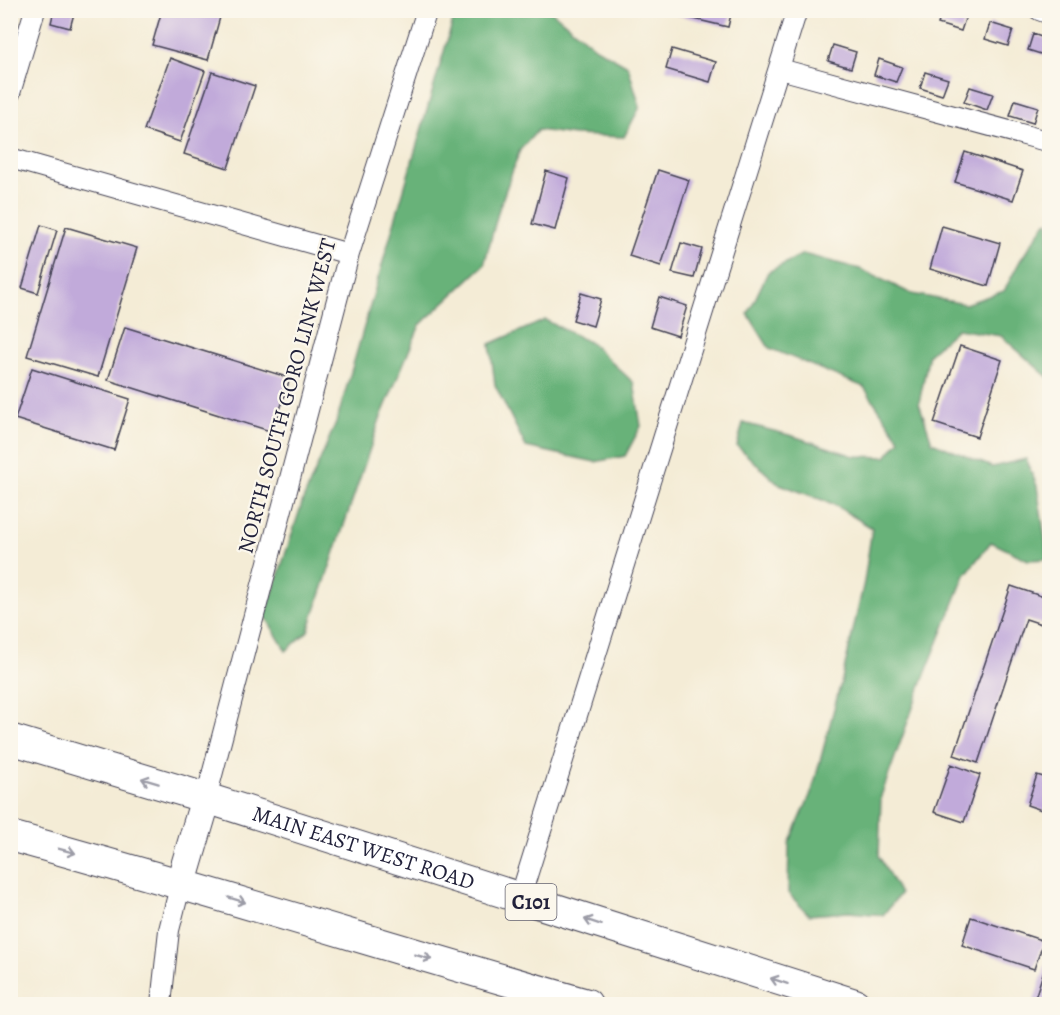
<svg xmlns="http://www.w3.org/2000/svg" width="1060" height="1015" font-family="Alegreya,serif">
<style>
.forest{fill:#68b279;stroke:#456a5a;stroke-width:1.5}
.building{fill:#c1aada}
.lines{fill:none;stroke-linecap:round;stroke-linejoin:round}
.minor-casing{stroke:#424052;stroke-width:22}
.primary-casing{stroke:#424052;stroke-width:32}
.minor{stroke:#fff;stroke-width:20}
.primary{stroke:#fff;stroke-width:30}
.oneway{stroke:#9c9ca7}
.labels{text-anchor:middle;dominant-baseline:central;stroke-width:4.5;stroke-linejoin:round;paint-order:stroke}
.shield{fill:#fbf7ec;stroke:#636270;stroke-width:1.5}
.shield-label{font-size:21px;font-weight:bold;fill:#22223b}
.street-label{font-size:22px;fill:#22223b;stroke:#fbf7ec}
</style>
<rect width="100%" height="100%" fill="#fbf7ec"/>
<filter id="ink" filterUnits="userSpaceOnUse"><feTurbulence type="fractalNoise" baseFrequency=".0167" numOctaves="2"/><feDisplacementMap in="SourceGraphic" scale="12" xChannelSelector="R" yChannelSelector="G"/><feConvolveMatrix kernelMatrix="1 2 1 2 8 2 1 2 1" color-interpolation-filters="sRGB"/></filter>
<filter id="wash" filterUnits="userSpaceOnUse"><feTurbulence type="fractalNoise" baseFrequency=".008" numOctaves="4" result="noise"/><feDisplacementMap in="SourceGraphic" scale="24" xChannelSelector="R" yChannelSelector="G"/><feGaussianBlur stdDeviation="1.35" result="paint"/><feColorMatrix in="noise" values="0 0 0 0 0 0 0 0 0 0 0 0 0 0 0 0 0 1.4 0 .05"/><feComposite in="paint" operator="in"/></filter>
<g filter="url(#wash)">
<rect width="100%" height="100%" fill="#f4ecd6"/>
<path class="forest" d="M456 10 551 11 596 48 628 66 640 107 624 137 574 135 538 130 520 150 499 209 484 265 420 325 380 419 308 631 286 651 265 616 303 500 337 420Z
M1049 221V378L1001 336 957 329 929 354 919 403 932 442 992 467 1026 459 1037 486 1048 559 1028 560 991 542 965 575 924 677 881 796 879 856 900 894 883 915 849 912 809 915 788 893 789 844 812 791 843 675 864 582 872 528 833 504 777 483 737 446 743 423 793 436 854 456 886 457 900 440 864 387 769 348 748 314 768 272 803 254 860 269 912 294 965 304 1004 291 1020 261 1046 222Z
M545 320 591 343 634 383 641 426 625 456 595 462 526 447 495 385 490 344Z"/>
<g id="blocks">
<path class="building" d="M54 10H75L70 28 51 23Z
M162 10H222L208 60 152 45Z
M678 10H732L728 27 677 15Z
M894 10H917L915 18Z
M943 10H950L966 16 961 31 938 24Z
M990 23 1013 30 1008 46 985 39Z
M1033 34 1050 40V57L1028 50Z
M833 45 856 52 851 68 828 61Z
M672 49 716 62 710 82 666 69Z
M170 58 205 71 180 142 144 130Z
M879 59 902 67 896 82 874 75Z
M212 72 255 86 228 168 184 154Z
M925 72 948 79 942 95 920 88Z
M970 87 993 94 987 110 964 102Z
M1015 100 1038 107 1033 123 1010 116Z
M965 152 1023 171 1013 200 955 182Z
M658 170 689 180 661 266 629 256Z
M546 171 569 178 555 230 532 224Z
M41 225 57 230 38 293 22 288Z
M942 226 1000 243 988 286 930 269Z
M66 227 137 248 98 377 27 356Z
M681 243 702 249 694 278 672 273Z
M581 293 601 299 593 326 573 320Z
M659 297 687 306 678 336 650 327Z
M125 327 290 378 273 432 108 380Z
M960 346 1002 360 977 437 934 423Z
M32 368 130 399 114 450 15 419Z
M1011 586 1050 599V627L1026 619 978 763 954 755Z
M951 764 980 775 964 822 934 812Z
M1037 775 1050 779V813L1027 805Z
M971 917 1044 941 1034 969 962 945Z
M1049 955 1050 1004H1046L1034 1001Z"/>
</g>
</g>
<g filter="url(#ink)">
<use href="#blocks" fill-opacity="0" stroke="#424052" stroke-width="1.5"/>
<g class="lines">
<defs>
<path id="minor" d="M1039 10 1050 14
M780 69 1050 142
M10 93 35 10
M10 158 349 254
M206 798 349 254 427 10
M520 898 797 10
M161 1004 169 930 181 883"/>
<g id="primary">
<path id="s1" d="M10 739 206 798 855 1004"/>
<path d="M10 836C204 889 395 949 587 1004"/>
<path d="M181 883 206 798"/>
</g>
</defs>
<use href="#minor" class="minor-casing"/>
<use href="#primary" class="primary-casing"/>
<use href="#minor" class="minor"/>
<use href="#primary" class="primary"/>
</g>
<defs><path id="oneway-shaft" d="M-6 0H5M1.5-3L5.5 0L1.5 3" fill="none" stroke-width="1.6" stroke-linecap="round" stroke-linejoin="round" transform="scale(1.5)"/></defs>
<g class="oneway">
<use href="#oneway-shaft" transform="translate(150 781) rotate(-163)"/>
<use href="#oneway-shaft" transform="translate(67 851) rotate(15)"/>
<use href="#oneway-shaft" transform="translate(237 900) rotate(17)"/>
<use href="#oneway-shaft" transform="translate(593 922) rotate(-162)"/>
<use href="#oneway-shaft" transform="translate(423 957) rotate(16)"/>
<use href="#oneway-shaft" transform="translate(779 981) rotate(-162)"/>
</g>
</g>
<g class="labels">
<rect class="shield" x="505.5" y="884" width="51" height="36" rx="4.5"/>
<g class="shield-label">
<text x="531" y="902">C101</text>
</g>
<g class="street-label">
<text transform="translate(287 396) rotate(-75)">NORTH SOUTH GORO LINK WEST</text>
<text stroke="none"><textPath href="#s1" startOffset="370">MAIN EAST WEST ROAD</textPath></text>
</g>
</g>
<rect width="1060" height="1015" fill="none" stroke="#fbf7ec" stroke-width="36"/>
</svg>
